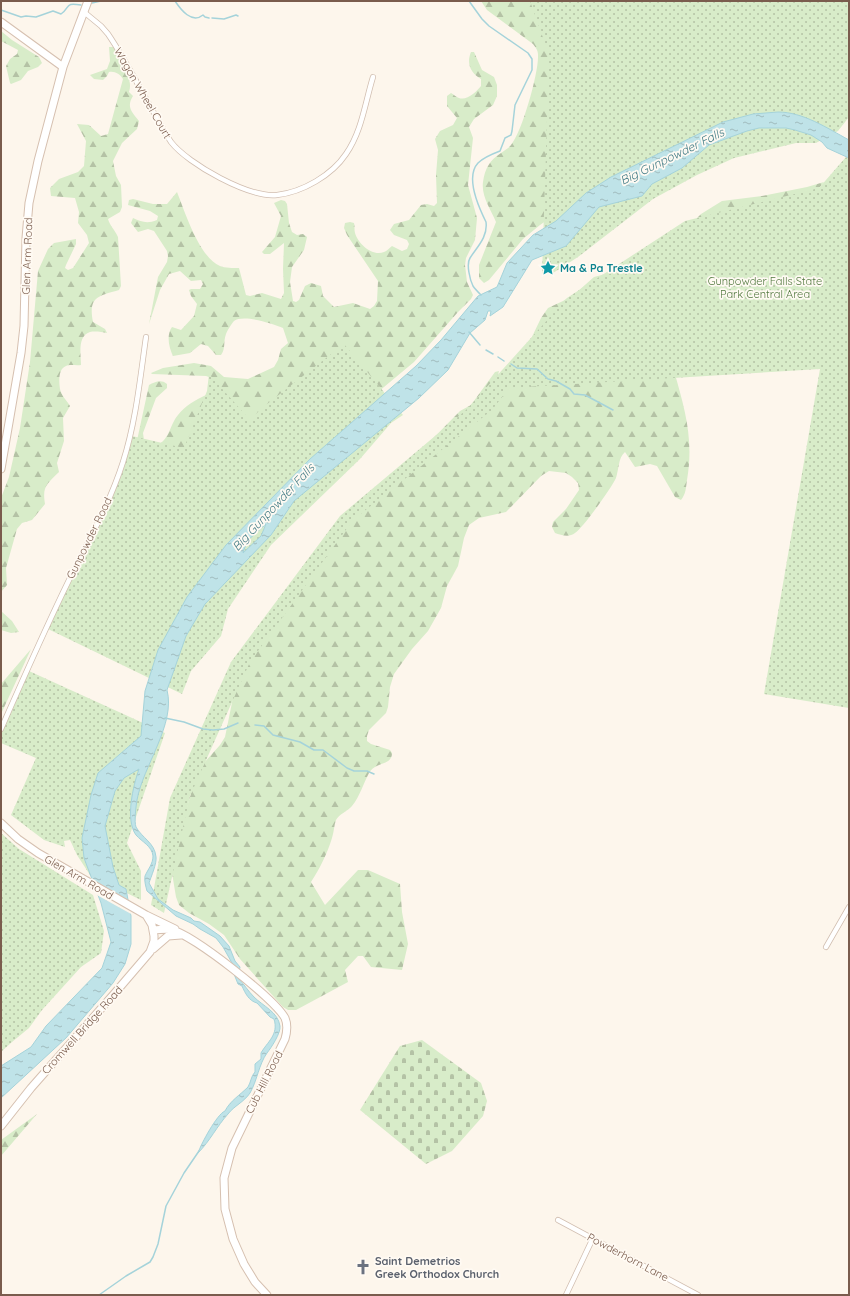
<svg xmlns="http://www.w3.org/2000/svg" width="850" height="1296" font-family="Quicksand,sans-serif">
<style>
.forest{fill:url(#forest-firs)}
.cemetery{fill:url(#cemetery-stones)}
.park{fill:url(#park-dots)}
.water{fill:url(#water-ripples);stroke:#a5d3da;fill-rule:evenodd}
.pier{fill:#fdf6ec}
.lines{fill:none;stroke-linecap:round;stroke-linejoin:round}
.stream{stroke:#a5d3da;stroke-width:1.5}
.street-casing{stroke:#d1beb0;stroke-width:6}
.secondary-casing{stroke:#d6c0b0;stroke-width:9}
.street{stroke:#fff;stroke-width:4.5}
.secondary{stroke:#fff;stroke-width:7}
.labels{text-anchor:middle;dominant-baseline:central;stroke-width:3.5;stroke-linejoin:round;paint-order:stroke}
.street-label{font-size:11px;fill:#7a5c4d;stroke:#fffaf3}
.culture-label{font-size:11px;font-weight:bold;fill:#0d838f;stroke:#fffaf3;text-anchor:start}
.park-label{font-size:11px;fill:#537a41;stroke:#fffaf3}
.worship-label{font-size:11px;font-weight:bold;fill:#5b616d;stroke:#fffaf3;text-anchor:start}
.water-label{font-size:12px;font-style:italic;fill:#437c86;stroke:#fffaf3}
</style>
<defs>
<pattern id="forest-firs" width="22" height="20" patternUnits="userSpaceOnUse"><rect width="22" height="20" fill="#d8ecc9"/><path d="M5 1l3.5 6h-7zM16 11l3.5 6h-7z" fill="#b4c2a5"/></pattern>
<pattern id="cemetery-stones" width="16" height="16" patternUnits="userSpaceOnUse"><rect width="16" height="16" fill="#d8ecc9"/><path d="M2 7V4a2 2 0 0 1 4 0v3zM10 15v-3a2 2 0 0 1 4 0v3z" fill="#b4c2a5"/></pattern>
<pattern id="park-dots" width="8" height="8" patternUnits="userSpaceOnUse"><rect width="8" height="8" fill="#d8ecc9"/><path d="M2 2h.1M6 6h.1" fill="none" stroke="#b4c2a5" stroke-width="1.8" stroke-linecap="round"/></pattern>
<pattern id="water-ripples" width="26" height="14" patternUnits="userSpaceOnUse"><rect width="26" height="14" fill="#bfe3e8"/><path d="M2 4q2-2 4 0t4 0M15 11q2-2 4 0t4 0" fill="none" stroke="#a0bbbe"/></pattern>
</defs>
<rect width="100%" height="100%" fill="#fdf6ec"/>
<path class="forest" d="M481 1H581L560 211 540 225 523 239 489 280 484 283 479 278V265L496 222C491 210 481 196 483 182 485 168 490 160 501 153 505 150 509 148 511 145 522 132 539 72 538 55 538 50 536 48 533 44L487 10Z
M1 31 12 40 39 57 42 63 38 67 28 71 21 80 11 84 10 83 6 66 10 59 17 54 18 50 1 41Z
M109 47H113C120 58 134 78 129 92L133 96C126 107 132 112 139 121L137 129 122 143 113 161 116 176 121 185 122 207 120 212 108 219C110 226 115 230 118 237L121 286 119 290C98 296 88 297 93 322L105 329 107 333C102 332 95 331 90 332 77 336 81 355 81 365 76 366 70 364 66 366 58 369 59 382 60 389 61 395 67 401 70 406L63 418 64 441 57 463 59 472C47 484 42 486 45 504L32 520 22 523 17 529 6 568 7 585 1 592V498L9 477 20 428 30 362 38 271 48 249 54 243 76 239V244L66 265 65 268 68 270 73 268 89 243 87 235 78 223 79 212 75 198 51 196 50 188 59 179 78 172 84 166 86 141 77 124 89 125 101 136 108 134 123 79C120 74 115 71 109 72L107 76 103 80 94 79 90 75 107 69 110 61Z
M471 52H474L482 70 494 77 497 85V96L493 105 474 119 469 127 473 138 468 185 477 218 475 240 466 258 465 265 467 282 473 295 471 299 458 312 414 362 342 422 133 459 149 385C155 382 161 379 167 384V388L156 398 143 433 144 440 157 446C171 437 169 426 178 415 185 406 195 400 206 395L211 383 209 377 206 376 152 374 151 373 163 368 194 363 211 366 224 377 248 379 274 367 278 360 281 349 288 343 283 328C273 324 244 314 234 321 232 323 227 331 226 334 223 342 226 348 221 355H216L208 346 201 344 190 353 173 356C169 348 166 335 172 327L181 330 194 316 197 304 191 296 189 290 191 289H200L203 284 201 280 191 281 180 271 169 274 160 290 149 324 158 277 167 262 168 256 167 251 154 231 148 229 138 232 131 223 133 218C142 222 147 224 157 220L158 216 150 211 128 205 129 200 133 199 153 204H167L177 192C185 212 199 257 220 266 225 268 233 268 239 268L246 295 250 296 262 293 281 299 284 293 283 269 284 243 270 254H264L262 252 275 237 281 216 274 203 281 200 285 201 287 204 289 223 292 232 297 235 303 234 307 237 304 250 292 267 290 282 293 301 296 302 299 300 305 286 311 283 321 286 323 296 334 307 353 303 370 309 374 306 377 301 378 281 347 235 344 228 345 223 350 222 354 223C355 226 354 230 355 233 358 244 373 257 384 252 387 251 389 248 392 246L402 251 407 249 409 244 407 240 394 235 390 230 394 224 409 220 421 205 427 204 434 206 437 203 436 175 438 150 435 139 440 131 453 125 457 118 447 106V96L451 93C453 94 456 97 459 98 467 101 477 91 481 86V79C471 73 466 64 471 52Z
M824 182 674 371C685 409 694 440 687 480 686 487 686 494 681 500L675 497 657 466 650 464 635 467 625 452C618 458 619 469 616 478 612 487 583 528 575 533 569 538 561 535 555 533L552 527 553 522 566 509 579 490 578 483 572 477 566 473 549 471 541 476 506 512 479 518 469 525 464 538 458 566 447 586 441 608 428 631 412 649 394 674 390 687 388 707 386 713 369 730 367 736V741L371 744 390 750 392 753C392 766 376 761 369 773 363 784 360 796 352 806 348 811 339 814 336 820 334 825 334 832 332 838 327 854 320 868 311 882L325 905 358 870H368L400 884 402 912 408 944 402 970 371 967 363 956H358L345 970 348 982 296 1010H288L283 1007 240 959 224 935 209 924 189 913 179 905 176 897 172 873V858L195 780 203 764 220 745 225 737 237 678 265 624 377 489 398 474 460 411 471 405 495 372 499 371 497 378 530 341 541 318 548 308 563 301 577 292 594 277 617 271 692 223 701 214 722 201 762 196 807 187Z
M1 611 12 621 19 632 11 633 1 630Z
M31 649 1 714V684Z
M37 1114 1 1156V1140Z"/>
<path class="cemetery" d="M422 1040 481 1083 487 1101 483 1116 452 1151 426 1164 360 1110 400 1046Z"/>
<path class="park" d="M530 1H849V117L838 131 816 143H796L734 158 697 175 653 199 578 257 553 273 542 274 548 89V52Z
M846 157 849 158V708L764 694 820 369 509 388 492 410 353 520 250 662 190 796 164 913 151 905 170 798 231 662 340 516 466 410 567 298 685 221 819 188Z
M344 344 403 415 391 423 360 459 271 545 228 609 221 636 191 671 182 694 48 629 120 478 127 457 132 436 184 448 207 391 209 374 250 420 262 408Z
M29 671 165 733 127 843 141 871V900L90 875 77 855 70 840 64 841 65 847 44 840 11 815 36 758 1 743V734Z
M1 833 19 849 93 895 104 931 101 953 81 967 42 1010 29 1028 12 1042 1 1052Z"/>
<path class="water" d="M778 112C803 112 827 128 849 140V158L827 148 822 142 811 135 795 130 786 128H759L747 131 709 145 682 168 652 184 642 196 599 207 566 246 532 260 503 307 490 316 491 311H488L485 320 470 333 448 370 419 398 294 501 271 535 205 604 186 636 167 690C176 724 143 766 137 800 136 806 134 822 136 827 142 838 155 843 156 857 157 863 151 877 149 883L158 899 173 910 191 918 194 921 200 922 220 936 229 946 235 961 240 967 238 978C244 984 248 991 254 997 263 1006 278 1012 280 1026 281 1033 271 1048 267 1053 259 1064 257 1081 250 1093 244 1102 234 1106 228 1114 217 1126 210 1141 198 1153 201 1144 217 1114 225 1111 230 1101 240 1095 248 1087 251 1082 251 1076 255 1072V1064L261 1059V1053C267 1042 279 1035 274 1019L270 1017 257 1003C249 1001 245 993 242 986L238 984 234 974 236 967 232 963 223 947 216 938 200 929 193 924 176 916 147 891C146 887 144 881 145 876 148 869 153 864 153 856 152 846 142 842 136 835 125 820 133 786 139 769L124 778 115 791 105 826 113 867 119 885 126 889 131 916V944L125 964 113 983 66 1038 1 1098V1066L31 1047 46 1026 102 968 111 942 101 903 84 858 82 838 91 795 98 773 141 736 145 691 158 650 187 597 226 545 310 459 416 366 441 340 478 296 497 287 507 263 533 235 556 221 586 193 611 177 723 122 753 114ZM266 524 261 536 243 553 247 541Z"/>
<path class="pier" d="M89 878 130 901 133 915 95 894Z"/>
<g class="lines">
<path class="stream" d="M175 1C181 10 192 24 203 15L205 17 209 18
M469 1 482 19 489 26 528 53 532 59V70L515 105 512 131 511 135 505 138 500 151C492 154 484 157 478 163 465 177 479 208 486 222 488 237 477 247 470 258 466 264 470 280 473 286 475 289 478 292 481 295
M92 3 101 1
M1 10 21 17 26 16 36 17 53 11 61 14C71 7 64 2 81 5
M212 18 224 19 236 15 238 16
M469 332 480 345
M486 350 493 354
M498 357 504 361
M511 364 517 368 537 369 548 379 556 381 570 389 574 394 585 395 613 410
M165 718 184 722 203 729 213 730 224 729 238 723
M255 725 264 726 273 735 300 742 314 750H323L347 768 354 771H367L374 774
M99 1295 126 1276 150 1262 153 1257 158 1244 166 1206 184 1173 199 1151"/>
<defs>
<path id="street" d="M84 12 101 26 108 34C125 59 139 87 154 113 160 123 165 133 171 142 188 164 249 198 277 195 303 192 332 175 346 154 362 131 365 103 373 77
M1 729C23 679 45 629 69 580 88 542 110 503 123 462 136 421 140 379 146 337
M826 947 849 907
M558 1220 698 1295
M566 1295 593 1238"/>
<path id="secondary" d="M1 22 63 67
M1 469 21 353 24 326 26 238 29 203 38 161 63 67 88 1
M1 823 18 839 38 853 146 915 152 925 154 936V941L150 952 114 994 31 1088 1 1126
M146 915 175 929
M154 930C160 930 166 928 172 930 193 935 275 999 285 1018 288 1025 287 1032 285 1039L232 1148 224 1178 225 1209 233 1239 244 1264 255 1282 267 1295
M153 949 168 936 181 935"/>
</defs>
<use href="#street" class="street-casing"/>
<use href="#secondary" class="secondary-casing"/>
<use href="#street" class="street"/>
<use href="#secondary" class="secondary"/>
</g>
<defs>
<symbol id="sight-bare" viewBox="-9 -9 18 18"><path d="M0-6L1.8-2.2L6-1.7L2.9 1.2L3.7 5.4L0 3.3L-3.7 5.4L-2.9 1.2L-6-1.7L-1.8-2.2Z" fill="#0f9aa8" stroke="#fffaf3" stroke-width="2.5" paint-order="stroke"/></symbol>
<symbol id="church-bare" viewBox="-9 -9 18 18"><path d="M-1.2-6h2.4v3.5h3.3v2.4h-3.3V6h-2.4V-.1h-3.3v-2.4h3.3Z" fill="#6b7280" stroke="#fffaf3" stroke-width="2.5" paint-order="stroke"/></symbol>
</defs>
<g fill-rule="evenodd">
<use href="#sight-bare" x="537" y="257" width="22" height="22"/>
<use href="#church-bare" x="352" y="1256" width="22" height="22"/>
</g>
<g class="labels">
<g class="street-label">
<text transform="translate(143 93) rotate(60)">Wagon Wheel Court</text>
<text transform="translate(27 256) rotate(-88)">Glen Arm Road</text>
<text transform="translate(89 538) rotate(-64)">Gunpowder Road</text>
<text transform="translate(79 877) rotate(30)">Glen Arm Road</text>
<text transform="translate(82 1030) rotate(-48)">Cromwell Bridge Road</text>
<text transform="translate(264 1082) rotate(-63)">Cub Hill Road</text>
<text transform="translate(628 1257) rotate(28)">Powderhorn Lane</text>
</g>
<g class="culture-label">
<text x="560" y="268">Ma &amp; Pa Trestle</text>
</g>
<g class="park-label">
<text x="765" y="281">Gunpowder Falls State<tspan x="765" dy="13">Park Central Area</tspan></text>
</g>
<g class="worship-label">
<text x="375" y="1261">Saint Demetrios<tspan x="375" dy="13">Greek Orthodox Church</tspan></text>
</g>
<g class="water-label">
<text transform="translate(672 156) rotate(-26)">Big Gunpowder Falls</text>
<text transform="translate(273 507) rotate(-47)">Big Gunpowder Falls</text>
</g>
</g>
<rect width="850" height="1296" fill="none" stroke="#7a5c4d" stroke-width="4"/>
</svg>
